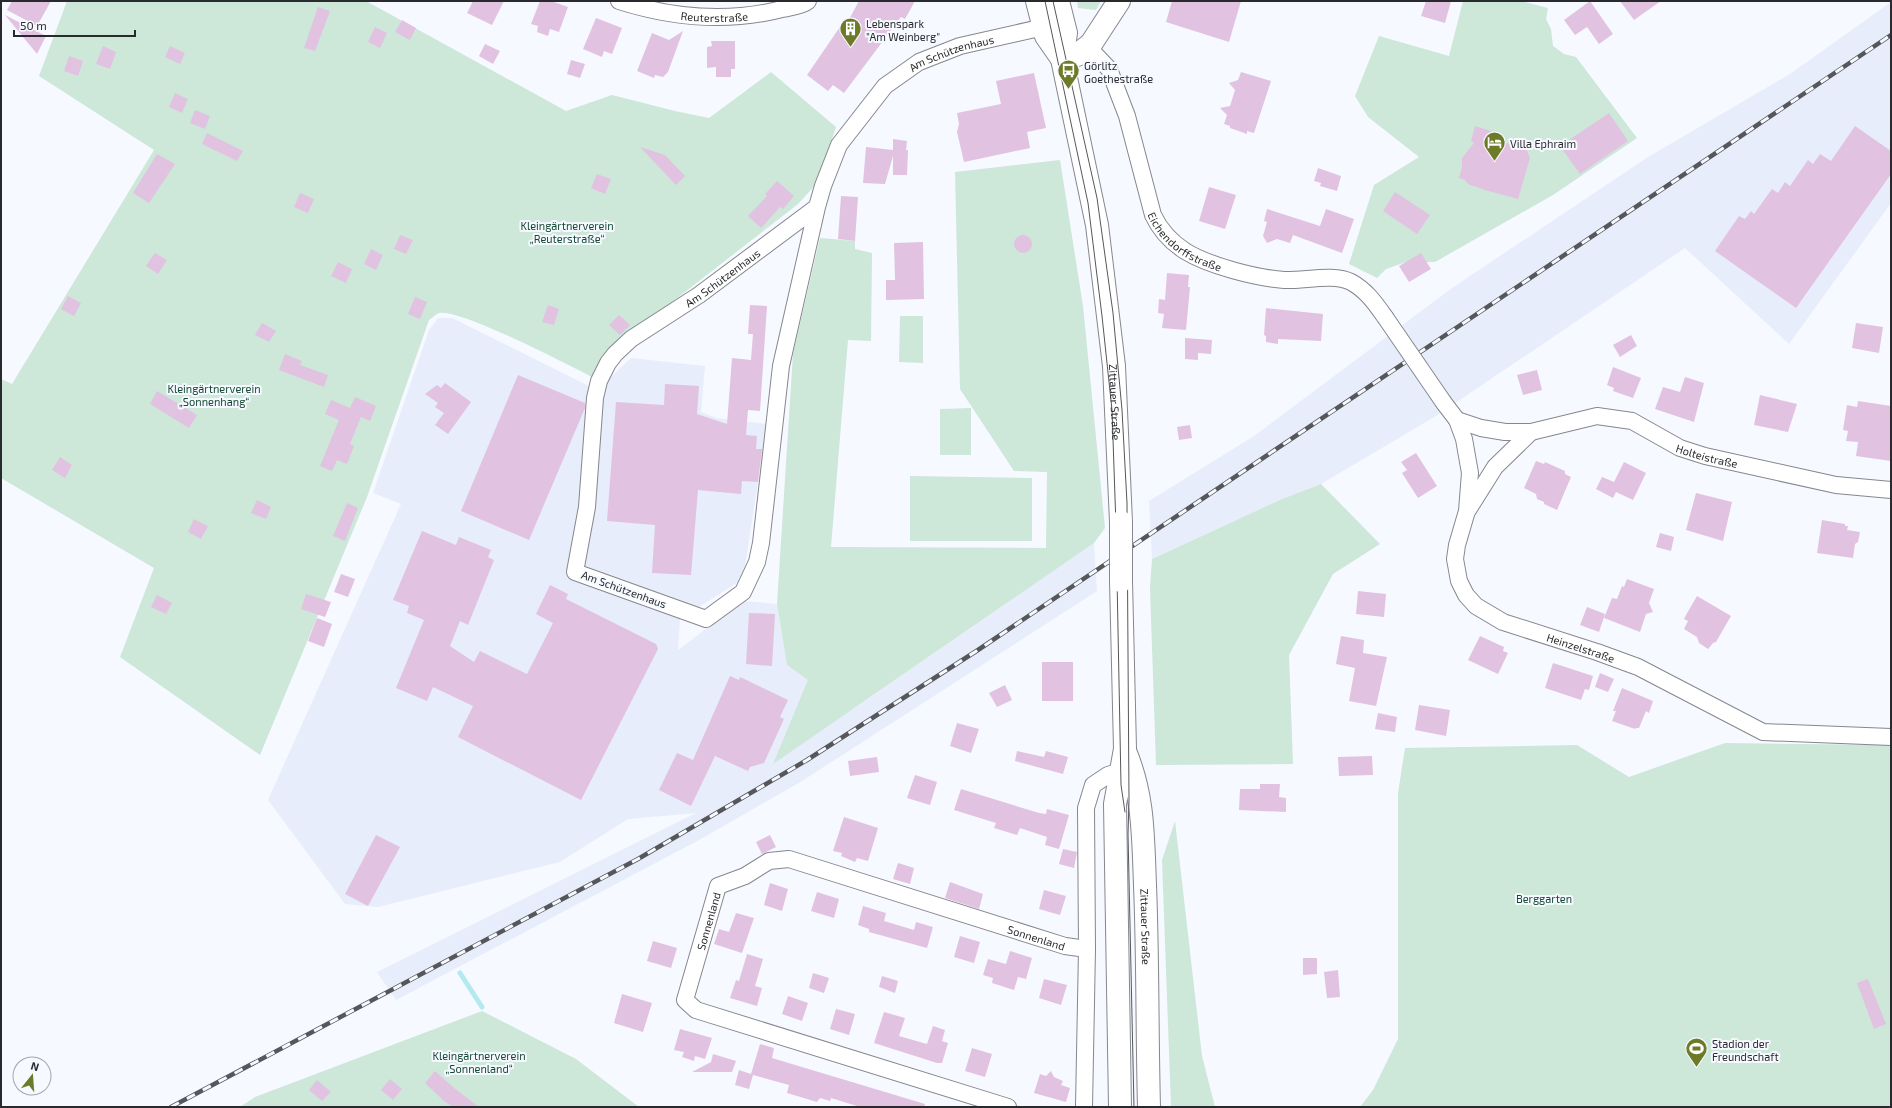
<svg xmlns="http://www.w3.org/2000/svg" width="1892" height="1108" font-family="'Exo 2',sans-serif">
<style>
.built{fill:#e7edfa}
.green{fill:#cde7d9}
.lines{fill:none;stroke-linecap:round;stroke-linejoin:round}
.stream{stroke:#b4e9f0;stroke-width:5}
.building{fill:#e2c2e1}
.street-casing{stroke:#85878d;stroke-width:18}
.secondary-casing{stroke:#85878d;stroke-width:24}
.primary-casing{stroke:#85878d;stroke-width:24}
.street{stroke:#fff;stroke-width:16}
.secondary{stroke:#fff;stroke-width:22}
.primary{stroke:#fff;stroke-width:22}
.tram{stroke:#56575b;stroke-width:1}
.rail-casing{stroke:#56575b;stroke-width:4.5}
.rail{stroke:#f6f9ff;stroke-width:3;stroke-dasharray:9;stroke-linecap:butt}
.street-bridge-casing{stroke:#85878d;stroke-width:18;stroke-linecap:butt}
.primary-bridge-casing{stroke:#85878d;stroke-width:24;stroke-linecap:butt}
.street-bridge{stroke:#fff;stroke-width:16}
.primary-bridge{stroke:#fff;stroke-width:22}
.labels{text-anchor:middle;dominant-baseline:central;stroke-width:4;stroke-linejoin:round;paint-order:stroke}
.street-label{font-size:11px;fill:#292a2d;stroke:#f6f9ff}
.poi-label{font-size:11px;fill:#292a2d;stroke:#f6f9ff;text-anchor:start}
.park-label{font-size:11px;fill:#134933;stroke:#f6f9ff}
</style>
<rect width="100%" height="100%" fill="#f6f9ff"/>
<path class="built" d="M1891 2V203L1789 344 1685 248 1436 416 1321 484 1282 499 1152 559 1149 501 1254 436 1452 288 1648 157 1790 74Z
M438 318H452L597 390 631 358 705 366 701 412 717 418 767 424 743 579 680 619 678 650 743 601 777 604 787 665 852 710 1094 543 1097 591 802 781 701 839 396 1000 377 972 696 813 628 819 560 862 378 907 345 904 268 800 401 504 373 493 429 330Z"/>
<path class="green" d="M67 1H366L566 111 612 95 675 111 709 118 771 72 836 127 818 182 798 204 622 341 592 377C569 365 459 308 439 313 436 314 432 318 429 320L367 497 260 755 120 657 154 568 1 478V379L12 384 154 150 39 76Z
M1077 1H1101L1096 10 1078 8Z
M1463 1H1521L1548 8 1546 19 1551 29 1553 46 1564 54 1576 57 1637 138 1553 195 1435 262H1406L1386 269 1377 278 1349 264 1374 185 1419 157 1368 117 1355 96 1379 36 1449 56Z
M1060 160 1083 306 1105 528 1094 543 773 764 808 680 787 665 777 604 793 354 820 238 855 241V249L872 253 871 341 848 340 831 547 1046 548 1047 472 1014 471 960 389 955 172Z
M900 316H923V363L899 362Z
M971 408V455H940V409Z
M910 476 1032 478V541H910Z
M1321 484 1380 544 1333 574 1289 655 1293 764 1156 765 1150 588 1152 559 1282 499Z
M1725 743 1891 745V1107H1360L1373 1090 1398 1039V793L1405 748 1577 745 1629 777Z
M1175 821 1202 1056 1215 1107H1171L1162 860Z
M482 1011 576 1059 639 1107H240L255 1097Z"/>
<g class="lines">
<path class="stream" d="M460 973 482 1007"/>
</g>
<path class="building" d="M12 1H51L37 26 7 10Z
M473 1H504L492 25 467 13Z
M540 1H551L568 7 559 32 550 29 548 36 537 32 538 26 531 24Z
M859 1H915L905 19 901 17 844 93 833 85 828 91 807 75 844 21 847 23Z
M1172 1H1241L1229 42 1166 22Z
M1426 1H1451L1445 23 1421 16Z
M1590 1 1613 34 1599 44 1587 27 1575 35 1564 20Z
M1620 1H1661L1634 20Z
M318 7 330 11 315 51 304 48Z
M5 15 46 36 37 54Z
M596 18 622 28 612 54 604 51 602 57 583 49Z
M402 20 416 28 410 40 395 32Z
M375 27 387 33 380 48 368 42Z
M683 31 668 72 663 77 655 75 654 78 637 71 652 33 669 40Z
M711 41H735V69H731V77H716V67L707 68V47L712 46Z
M485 44 500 51 493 64 479 56Z
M103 46 116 52 110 69 96 64Z
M170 46 185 53 180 64 165 57Z
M69 56 83 61 78 76 64 71Z
M571 60 585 64 580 78 567 74Z
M1241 72 1271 81 1254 133 1247 131V134L1230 128V126L1224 124 1227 115 1220 108 1230 106 1235 90 1229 83 1238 80Z
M1034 73 1046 128 1027 132 1030 148 964 162 957 132 959 124 957 113 1001 104 996 81Z
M175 93 188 99 182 113 169 107Z
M195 110 210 116 205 129 190 123Z
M1609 113 1628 141 1580 174 1560 146Z
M1475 126 1500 134V145L1518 141 1525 146 1530 158 1518 199 1485 190 1468 184 1465 180 1459 178 1462 167V158L1474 143 1471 141Z
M1855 126 1891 151V174L1796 308 1715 251 1739 216 1745 219 1751 211 1754 214 1772 189 1778 193 1785 182 1790 186 1808 160 1813 164 1820 154 1831 161Z
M207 133 243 151 237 161 202 144Z
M893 139 907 141 906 150H908L907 175H893V156L885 184 863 183 866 147 893 150Z
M640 147 665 155 685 176 676 185Z
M157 154 175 164 149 203 133 193Z
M1318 168 1341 176 1337 191 1320 186 1321 183 1314 181Z
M597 174 611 179 605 194 591 188Z
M777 181 794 196 783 209 780 207 761 228 748 216 767 196 765 194Z
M1209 187 1236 195 1225 229 1199 221Z
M1395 192 1430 215 1417 234 1383 211Z
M300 193 314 199 308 213 294 207Z
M841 196 858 197 855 241 838 239Z
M1267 209 1320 226 1326 209 1354 219 1342 253 1293 235 1290 243 1277 239 1267 243 1263 236 1267 222 1264 221Z
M400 235 413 240 406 254 394 249Z
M1014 244a9 9 0 1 1 18 0a9 9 0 1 1-18 0Z
M923 242 924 299 886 300V280H895L894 243Z
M371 249 383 255 376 270 364 264Z
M155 253 167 260 158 274 146 266Z
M1421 253 1431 269 1409 282 1399 266Z
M338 262 352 269 346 283 331 276Z
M1167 273 1189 275 1188 287H1190L1186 330 1162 328 1164 314 1158 313 1159 299 1165 300Z
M68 296 81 303 74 316 61 309Z
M415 297 427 302 420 319 408 314Z
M548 305 559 309 554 325 542 322Z
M750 305 767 306 760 411 748 410 746 435 757 436 756 449H762L758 482 742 481 741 494 698 490 691 575 652 573 655 525 607 521 616 402 664 405 665 384 699 386 697 414 727 424 732 358 751 360 753 334H748Z
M1266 308 1323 314 1321 341 1278 339V344L1266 342V336L1264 335Z
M619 315 630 325 620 335 609 325Z
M262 323 276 331 269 342 255 335Z
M1856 323 1883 327 1879 353 1852 348Z
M1631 335 1637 346 1620 357 1613 345Z
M1185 338 1212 340 1211 354 1198 353V360L1185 359Z
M285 354 302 361 300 365 328 375 324 387 279 370Z
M1613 367 1641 378 1633 398 1613 391 1614 388 1607 385Z
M1537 370 1542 390 1523 395 1517 375Z
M518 375 585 403V408L529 540 461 511Z
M1685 377 1704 383 1694 422 1655 409 1663 387 1680 392Z
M445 383 471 402 448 434 435 425 444 413 435 407 438 403 425 394 437 385 441 388Z
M157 391 197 415 189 428 150 404Z
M1760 395 1797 404 1788 432 1754 425Z
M355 397 376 406 370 421 361 417 350 444 354 446 347 464 337 460 332 471 320 466 339 420 325 414 331 400 350 408Z
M1858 401 1891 406V461L1856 456 1858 442 1846 441 1848 431 1843 430 1847 405 1857 407Z
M1190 425 1192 438 1179 440 1177 427Z
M1416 453 1437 486 1418 498 1402 473 1407 470 1401 462Z
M60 457 72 465 65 478 52 470Z
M1536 461 1544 464 1545 462 1565 471V474L1571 477 1557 510 1544 504V502L1537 499 1536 494 1524 488Z
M1624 462 1646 473 1633 500 1616 492 1613 498 1596 489 1602 477 1614 482Z
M1696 493 1732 502 1723 541 1686 530Z
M257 500 271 507 266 519 251 513Z
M347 503 358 508 345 541 333 536Z
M194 519 208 526 201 539 188 532Z
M1822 520 1845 524V526H1848L1847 530 1860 532 1858 542 1855 544 1853 558 1817 553Z
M422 531 456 545 459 537 491 550 488 557 494 560 468 625 460 621 450 646 474 662 480 651 527 674 553 623 536 614 550 585 568 594 566 599 656 644 658 649 581 800 458 737 473 706 433 687 427 701 396 688 424 620 407 613 409 606 393 600Z
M1660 533 1674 537 1671 551 1656 547Z
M341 574 355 579 348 597 334 592Z
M1627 579 1654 589 1649 603 1653 612 1646 614 1640 632 1604 618 1612 598 1617 599 1622 586 1624 587Z
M1358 591 1386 594 1384 617 1356 614Z
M306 594 331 602 325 617 301 609Z
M157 595 172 603 166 614 151 607Z
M1697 596 1731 616 1716 642 1713 643 1708 649 1699 643 1697 637 1684 629 1688 621 1684 619 1686 615Z
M1587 607 1605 614 1599 632 1580 625Z
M749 613 775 614 772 666 746 664Z
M317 618 332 624 324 647 308 641Z
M1341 636 1364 640 1363 653 1387 657 1376 706 1349 701 1355 668 1336 664Z
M1480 636 1504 647 1503 651 1508 653 1498 674 1468 660Z
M1042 662H1073V701H1042Z
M1553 663 1593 676 1589 690 1585 689 1581 700 1545 688Z
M1600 673 1614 679 1608 692 1595 687Z
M730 676 739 680 740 677 788 700 780 717 784 719 764 763 750 767 748 771 715 756 691 806 659 790 677 753 693 760Z
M1005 685 1012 700 997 707 989 693Z
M1622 688 1653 701 1649 713 1646 711 1639 728H1636L1635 729 1612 721 1616 711H1613Z
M1419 705 1450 710 1446 736 1415 730Z
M1378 713 1397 717 1395 732 1375 729Z
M957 723 979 729 971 753 950 746Z
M1017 751 1044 757 1046 751 1068 757 1063 774 1015 761Z
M1372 756 1373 775 1339 776 1338 757Z
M877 757 879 772 850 776 848 761Z
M915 775 937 782 930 805 907 798Z
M1260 784H1280L1279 797 1286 798V812L1239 810 1240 789H1260Z
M961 789 1039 813 1046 814 1047 809 1069 815 1059 849 1045 845 1047 837 1020 828 1017 835 994 828 996 823 954 810Z
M844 817 878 828 868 861 857 858 855 862 841 856 842 853 833 851Z
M376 835 400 847 368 906 345 894Z
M770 835 776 847 762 854 756 842Z
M1063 849 1077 852 1074 868 1059 864Z
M898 863 914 868 910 884 893 879Z
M950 882 983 894 979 909 945 898Z
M770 883 788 889 782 911 764 905Z
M1044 890 1066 896 1060 915 1039 909Z
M817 892 839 899 834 918 811 911Z
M863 906 886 913 884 921 914 930 916 922 933 927 927 948 869 932V929L858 925Z
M736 913 754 918 742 953 714 944 719 929 729 932Z
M960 936 980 942 974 963 954 957Z
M653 941 677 948 671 968 647 961Z
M1010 951 1032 958 1026 979 1018 977 1014 990 992 983 993 978 983 975 988 959 1006 964Z
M747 954 763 959 755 986 762 988 757 1006 730 998 736 980 739 981Z
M1303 958H1317V974L1303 975Z
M1338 970 1340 997 1327 998 1324 972Z
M813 973 829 978 824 993 809 988Z
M882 976 898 981 895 993 879 987Z
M1044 979 1067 985 1061 1005 1039 998Z
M1868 979 1886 1024 1874 1029 1857 983Z
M622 994 652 1003 643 1032 614 1023Z
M788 996 808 1003 802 1021 782 1014Z
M836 1009 855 1014 849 1035 830 1029Z
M884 1012 905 1018 899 1036 927 1044 933 1026 945 1030 942 1041 948 1043 942 1063H937L874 1043Z
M680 1029 712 1038 705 1059 695 1056 694 1061 682 1057 684 1052 674 1050Z
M760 1044 774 1048 772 1058 925 1104 924 1107H860L831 1098 830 1101 820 1098 817 1102 787 1093 789 1085 753 1075 749 1089 735 1085 739 1070 751 1074Z
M972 1048 992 1054 985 1077 965 1071Z
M713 1054 736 1061 732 1072H692L711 1062Z
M435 1071 454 1088 479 1107H453L444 1101 425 1083Z
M1051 1071 1054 1077 1063 1081 1061 1085 1070 1088 1066 1102 1034 1093 1040 1074 1046 1076Z
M390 1079 402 1089 393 1100 381 1090Z
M317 1080 331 1092 322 1101 309 1090Z"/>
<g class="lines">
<defs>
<g id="street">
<path id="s1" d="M619 1C673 18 728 23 782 9 791 7 802 6 808 1"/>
<path id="s2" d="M1088 47 1109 69 1127 116 1153 215C1160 230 1171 242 1185 251 1209 266 1257 278 1284 280 1304 281 1334 273 1351 282 1366 290 1375 303 1385 317"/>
<path id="s3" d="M817 207 781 366 761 543 757 562 743 592 706 619 575 572 587 507 595 398 599 381 608 363 615 354 631 339 699 295 817 207 823 186 839 145 885 86 919 62 960 46 1044 27"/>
<path id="s4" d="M1444 403 1457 420 1464 439 1470 473 1467 511 1457 545 1455 559 1459 581 1466 595 1476 606 1503 622 1597 652 1638 667 1763 732 1891 737"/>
<path id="s5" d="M1457 420 1481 428 1505 432H1531L1597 416 1632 421 1680 448 1705 456 1836 485 1891 490"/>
<path d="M1468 510 1495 467 1531 432"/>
<path id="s6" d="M1008 1107 696 1010 685 1000 718 886 745 876 769 861 789 859 1065 946 1087 949"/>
<path d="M1084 1107 1087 949 1086 808 1093 785 1108 775 1121 771 1130 770"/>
</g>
<path id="secondary" d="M1062 59 1077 55 1091 44 1119 1"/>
<g id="primary">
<path id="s7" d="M1037 1 1046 36 1062 59 1097 225 1114 366 1121 522"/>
<path d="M1058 1 1066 33 1062 59"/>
<path id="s8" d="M1125 751C1144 796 1143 837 1145 885 1148 959 1147 1033 1149 1107"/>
<path d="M1120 1107 1115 804 1125 749 1121 581"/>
</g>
</defs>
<use href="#street" class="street-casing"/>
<use href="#secondary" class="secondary-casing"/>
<use href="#primary" class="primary-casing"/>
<use href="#street" class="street"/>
<use href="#secondary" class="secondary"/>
<use href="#primary" class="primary"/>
<path class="tram" d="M1045 1 1088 203 1102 316 1112 410 1116 526 1121 785 1125 812
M1053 1 1097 198 1113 313 1122 410 1127 503 1129 800 1128 834 1134 1107"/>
<defs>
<path id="rail" d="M171 1107 638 859 807 760 978 650 1891 35"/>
</defs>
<use href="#rail" class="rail-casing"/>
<use href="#rail" class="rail"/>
<defs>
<path id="street-bridge" d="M1385 317 1444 403"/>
<path id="primary-bridge" d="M1121 522V581"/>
</defs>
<use href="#street-bridge" class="street-bridge-casing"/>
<use href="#primary-bridge" class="primary-bridge-casing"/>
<use href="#street-bridge" class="street-bridge"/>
<use href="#primary-bridge" class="primary-bridge"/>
</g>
<defs>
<symbol id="building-pin" viewBox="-11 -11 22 30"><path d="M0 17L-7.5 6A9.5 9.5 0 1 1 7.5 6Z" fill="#6d7a27" stroke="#f6f9ff"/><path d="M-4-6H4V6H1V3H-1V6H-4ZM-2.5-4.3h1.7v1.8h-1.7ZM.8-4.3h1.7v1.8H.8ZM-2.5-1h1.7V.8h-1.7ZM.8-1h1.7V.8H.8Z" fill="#fff"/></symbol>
<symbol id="bus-pin" viewBox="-11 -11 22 30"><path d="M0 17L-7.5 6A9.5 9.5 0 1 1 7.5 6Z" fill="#6d7a27" stroke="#f6f9ff"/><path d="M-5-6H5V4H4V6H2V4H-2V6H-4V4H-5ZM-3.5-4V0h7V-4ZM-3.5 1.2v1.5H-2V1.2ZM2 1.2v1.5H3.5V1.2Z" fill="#fff"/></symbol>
<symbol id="hotel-pin" viewBox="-11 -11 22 30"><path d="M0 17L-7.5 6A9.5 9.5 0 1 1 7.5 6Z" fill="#6d7a27" stroke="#f6f9ff"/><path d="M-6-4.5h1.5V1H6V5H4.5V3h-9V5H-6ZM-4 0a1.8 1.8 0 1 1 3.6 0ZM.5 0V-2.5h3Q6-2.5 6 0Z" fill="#fff"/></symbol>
<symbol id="stadium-pin" viewBox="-11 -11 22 30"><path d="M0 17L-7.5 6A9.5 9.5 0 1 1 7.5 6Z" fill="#6d7a27" stroke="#f6f9ff"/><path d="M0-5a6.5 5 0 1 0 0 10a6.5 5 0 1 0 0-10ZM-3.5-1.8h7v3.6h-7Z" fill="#fff"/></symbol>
</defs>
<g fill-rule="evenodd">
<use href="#building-pin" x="838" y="16" width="25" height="34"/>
<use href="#bus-pin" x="1056" y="58" width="25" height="34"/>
<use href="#hotel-pin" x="1482" y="130" width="25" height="34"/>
<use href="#stadium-pin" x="1684" y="1036" width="25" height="34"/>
</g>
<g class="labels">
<g class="street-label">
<text stroke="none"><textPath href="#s1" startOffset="97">Reuterstraße</textPath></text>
<text stroke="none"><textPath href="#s3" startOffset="1269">Am Schützenhaus</textPath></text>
<text stroke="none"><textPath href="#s2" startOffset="226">Eichendorffstraße</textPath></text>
<text stroke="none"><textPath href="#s3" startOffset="935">Am Schützenhaus</textPath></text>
<text stroke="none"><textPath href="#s7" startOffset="412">Zittauer Straße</textPath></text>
<text stroke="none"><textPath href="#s5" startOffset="262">Holteistraße</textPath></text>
<text transform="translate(624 589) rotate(20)">Am Schützenhaus</text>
<text stroke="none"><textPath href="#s4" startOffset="330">Heinzelstraße</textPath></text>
<text stroke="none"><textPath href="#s6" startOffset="424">Sonnenland</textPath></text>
<text stroke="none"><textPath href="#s8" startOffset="178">Zittauer Straße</textPath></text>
<text stroke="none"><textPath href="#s6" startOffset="797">Sonnenland</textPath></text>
</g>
<g class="poi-label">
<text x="866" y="23">Lebenspark<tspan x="866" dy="13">"Am Weinberg"</tspan></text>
<text x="1084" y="65">Görlitz<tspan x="1084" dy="13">Goethestraße</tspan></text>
<text x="1510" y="143">Villa Ephraim</text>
<text x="1712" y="1043">Stadion der<tspan x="1712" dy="13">Freundschaft</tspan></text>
</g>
<g class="park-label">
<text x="567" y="225">Kleingärtnerverein<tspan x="567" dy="13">„Reuterstraße“</tspan></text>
<text x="214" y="388">Kleingärtnerverein<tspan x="214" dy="13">„Sonnenhang“</tspan></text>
<text x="1544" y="898">Berggarten</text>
<text x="479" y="1055">Kleingärtnerverein<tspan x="479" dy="13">„Sonnenland“</tspan></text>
</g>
</g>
<rect width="1892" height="1108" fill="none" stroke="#292a2d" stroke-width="4"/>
<g transform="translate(32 1076) rotate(17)"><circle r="19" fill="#f6f9ff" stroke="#a4a6ab"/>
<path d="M0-3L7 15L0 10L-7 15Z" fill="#6d7a27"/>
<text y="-6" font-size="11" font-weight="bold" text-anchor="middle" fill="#292a2d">N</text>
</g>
<path d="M14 30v6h121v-6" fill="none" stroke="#292a2d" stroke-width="2"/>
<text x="20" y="30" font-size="12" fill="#292a2d" stroke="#f6f9ff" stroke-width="3" paint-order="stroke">50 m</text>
</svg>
